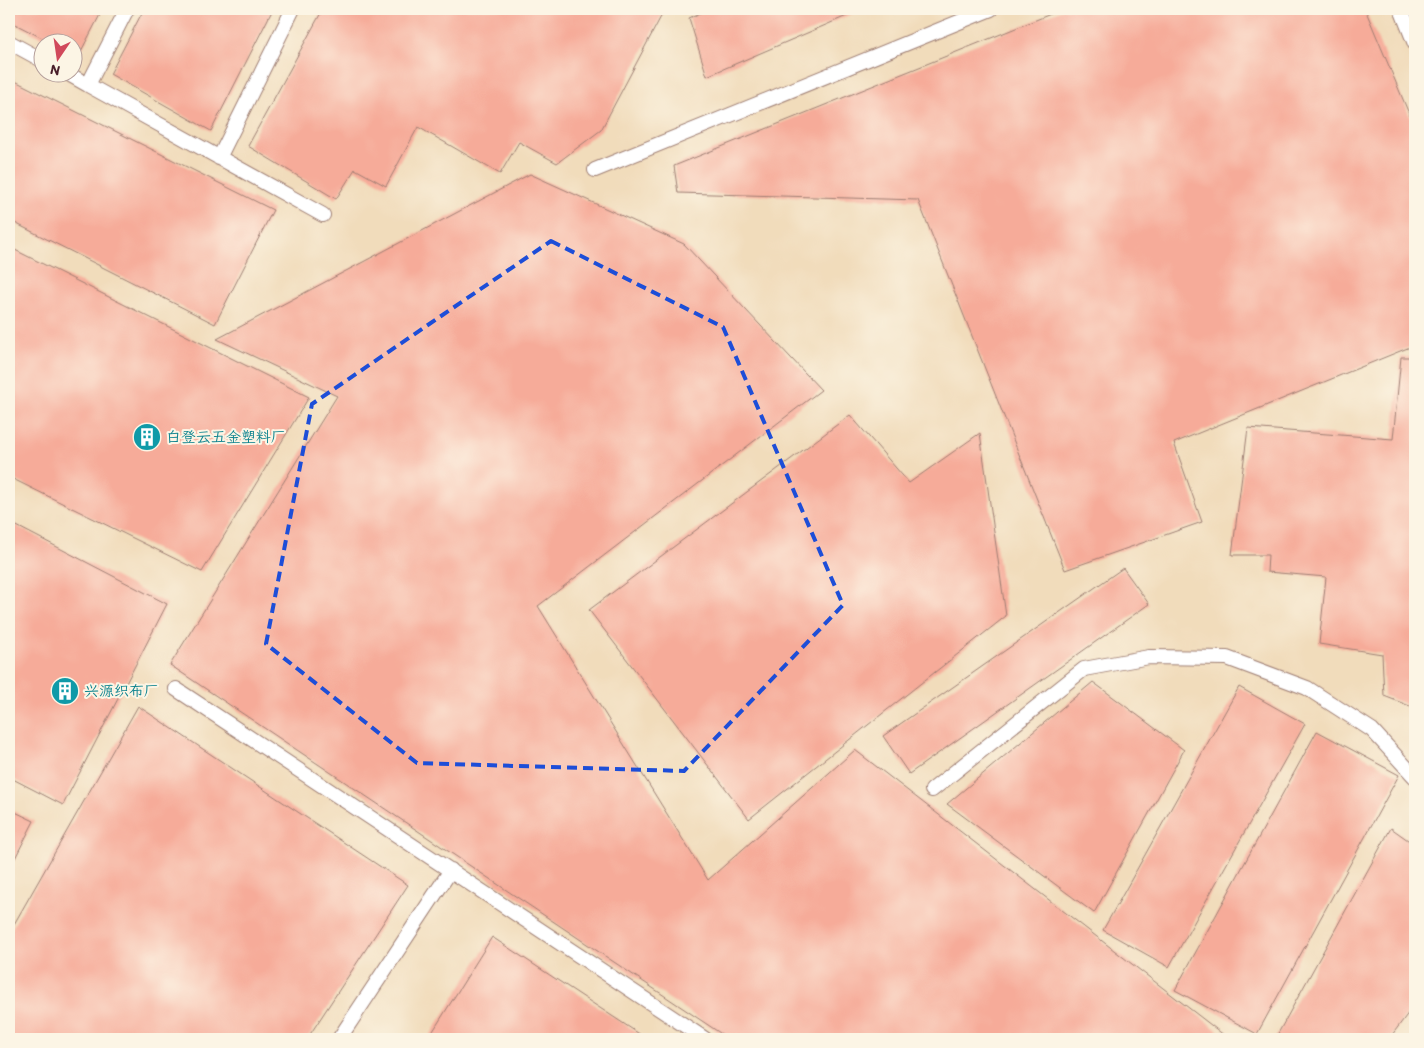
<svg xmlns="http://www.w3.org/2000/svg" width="1424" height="1048" font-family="Itim,'LXGW WenKai TC',sans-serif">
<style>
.building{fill:#f6ab99}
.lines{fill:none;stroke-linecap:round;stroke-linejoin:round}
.service-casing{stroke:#9e7e73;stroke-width:16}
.service{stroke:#fff;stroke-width:14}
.marked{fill:none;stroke:#1d4ed8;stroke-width:4;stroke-dasharray:10 6;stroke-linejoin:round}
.labels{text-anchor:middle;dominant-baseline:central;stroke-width:4;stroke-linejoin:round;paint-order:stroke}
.culture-label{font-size:15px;fill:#0d838f;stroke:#fcf5e5;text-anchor:start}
</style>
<rect width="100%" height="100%" fill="#fcf5e5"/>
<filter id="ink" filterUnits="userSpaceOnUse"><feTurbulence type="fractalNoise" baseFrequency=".02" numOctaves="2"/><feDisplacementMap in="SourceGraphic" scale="10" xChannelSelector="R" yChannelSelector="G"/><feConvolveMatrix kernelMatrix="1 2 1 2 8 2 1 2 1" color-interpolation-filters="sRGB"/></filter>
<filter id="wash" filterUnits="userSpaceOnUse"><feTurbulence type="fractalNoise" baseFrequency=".0096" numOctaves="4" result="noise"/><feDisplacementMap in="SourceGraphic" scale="20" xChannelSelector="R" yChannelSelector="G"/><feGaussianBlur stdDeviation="1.12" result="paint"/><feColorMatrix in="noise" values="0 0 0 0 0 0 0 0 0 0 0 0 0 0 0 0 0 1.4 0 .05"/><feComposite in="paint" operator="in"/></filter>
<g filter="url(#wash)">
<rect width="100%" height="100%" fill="#f1dcbb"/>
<g id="blocks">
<path class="building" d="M9 9H103L78 57 72 54V42H50L9 21Z
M144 9H273L211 131 110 74Z
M323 9H665L601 130 557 163 519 142 500 174 418 127 386 186 355 169 336 199 248 146Z
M710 9H863L707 76 689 18Z
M1063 9H1365L1415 128V345L1174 443 1202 522 1065 570 918 200 678 193 674 166Z
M9 78 273 210 215 324 9 220Z
M530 174 684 244 821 390 538 606 708 880 855 750 1229 1039H729L170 665 337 396 217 339Z
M9 247 309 397 202 572 9 477Z
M1401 357H1415V708L1384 696 1382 654 1319 644 1326 577 1267 572 1268 555H1232L1248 428 1393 439Z
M850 415 909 483 980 433 1006 616 749 819 589 610Z
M9 522 167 604 63 805 9 777Z
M1123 568 1149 604 909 774 883 736Z
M1093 682 1184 750 1094 913 947 804Z
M1239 687 1305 724 1169 967 1103 930Z
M138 706 408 885 307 1039H9V933Z
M1317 731 1399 775 1257 1034 1175 990Z
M9 809 34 821 9 870Z
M1391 828 1415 845V1004L1389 1039H1275Z
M492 937 647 1039H428Z"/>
</g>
</g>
<g filter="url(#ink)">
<use href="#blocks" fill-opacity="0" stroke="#9e7e73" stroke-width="1"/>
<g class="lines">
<defs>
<path id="service" d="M127 9 88 85 323 215
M1401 9 1415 44
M9 42 42 60
M65 72 88 85
M219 158 293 9
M595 170 991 9
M176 689 705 1039
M932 790 1084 669 1149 657 1227 658 1307 688 1372 730 1415 777
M339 1039 451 870"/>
</defs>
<use href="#service" class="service-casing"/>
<use href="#service" class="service"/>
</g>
</g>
<path class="marked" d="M551 241 723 327 843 605 684 771 417 763 266 644 312 404Z"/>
<defs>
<symbol id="building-disc" viewBox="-11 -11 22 22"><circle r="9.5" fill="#0f9aa8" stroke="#fcf5e5"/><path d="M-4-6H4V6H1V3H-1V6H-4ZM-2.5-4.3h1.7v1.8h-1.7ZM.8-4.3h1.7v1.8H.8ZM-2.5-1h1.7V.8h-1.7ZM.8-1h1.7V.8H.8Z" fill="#fff"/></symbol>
</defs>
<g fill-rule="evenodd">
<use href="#building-disc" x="131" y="421" width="32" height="32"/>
<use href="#building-disc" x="49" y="675" width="32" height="32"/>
</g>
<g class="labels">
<g class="culture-label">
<text x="166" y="437">白登云五金塑料厂</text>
<text x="84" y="691">兴源织布厂</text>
</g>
</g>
<rect width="1424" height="1048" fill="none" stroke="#fcf5e5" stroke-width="30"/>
<g transform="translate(58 58) rotate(193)"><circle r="24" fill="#fcf5e5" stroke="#b59f9b"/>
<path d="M0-4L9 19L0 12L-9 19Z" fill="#d1495b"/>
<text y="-8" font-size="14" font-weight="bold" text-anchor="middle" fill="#4a1f2b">N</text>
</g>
</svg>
